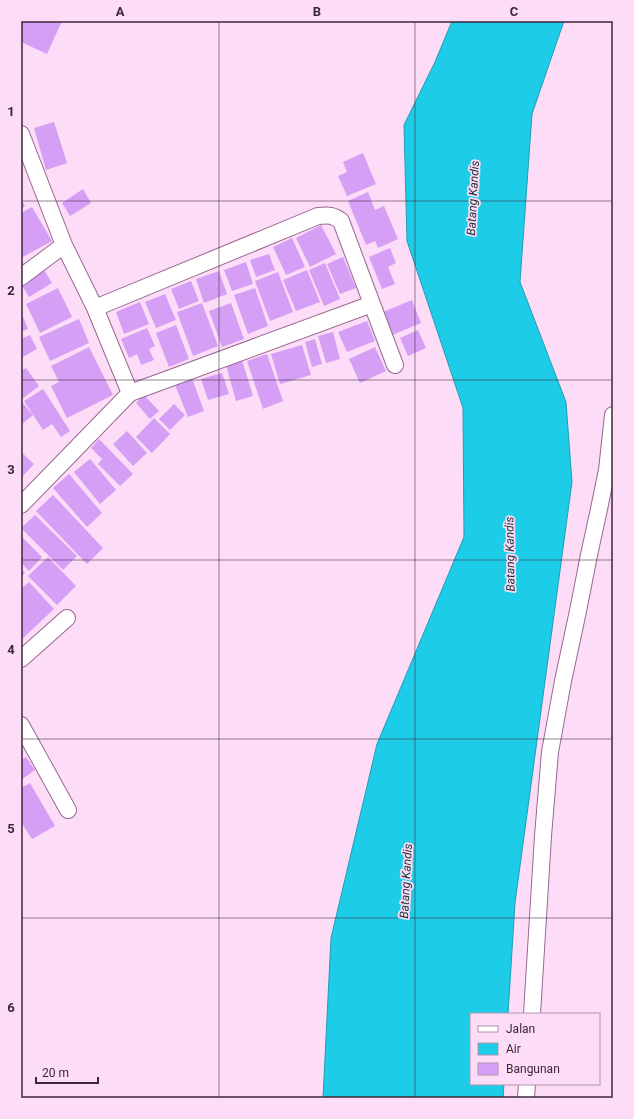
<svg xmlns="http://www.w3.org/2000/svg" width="634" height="1119" font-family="Roboto,sans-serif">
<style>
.water{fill:#1dcde8;stroke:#269bb3}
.building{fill:#d59ff6}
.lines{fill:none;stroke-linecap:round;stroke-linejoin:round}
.street-casing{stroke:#986891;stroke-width:18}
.street{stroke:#fff;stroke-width:16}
.grid{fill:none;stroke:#3b2738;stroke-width:1;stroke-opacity:0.55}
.labels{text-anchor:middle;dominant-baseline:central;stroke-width:3.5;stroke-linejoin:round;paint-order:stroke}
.water-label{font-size:12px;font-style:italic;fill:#173035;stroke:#fcdcf7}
.neatline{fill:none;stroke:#3b2738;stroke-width:1.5}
.grid-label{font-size:13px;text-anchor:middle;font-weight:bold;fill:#3b2738}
</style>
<rect width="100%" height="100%" fill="#fcdcf7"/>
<path class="water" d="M452 21H564L532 114 520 282 566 402 572 482 515 903 508 1014H471V1084H504L503 1098H323L331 938 377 744 464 537 463 408 407 241 404 125 435 62Z"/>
<path class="building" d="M21 21H62L47 54 21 42Z
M54 122 67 163 46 170 34 128Z
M363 153 376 184 347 196 338 176 347 172 343 162Z
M83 189 91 203 70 216 62 203Z
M368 192 375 210 384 206 398 239 378 248 375 241 366 245 348 201Z
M21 200 25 206 21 209Z
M32 207 52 241 21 258V213Z
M321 225 336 254 310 267 296 238Z
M292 238 305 267 286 275 273 247Z
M390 248 396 263 388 267 395 284 382 289 369 257Z
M269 254 275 270 256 277 250 260Z
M343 257 356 288 340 294 327 264Z
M246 262 253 284 232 291 224 270Z
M325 263 340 299 324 306 309 270Z
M44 270 52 283 29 297 21 284Z
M307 270 320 302 296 311 283 280Z
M219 271 227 294 204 303 196 279Z
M278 272 293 312 270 321 255 281Z
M191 281 199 301 179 309 171 289Z
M58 288 72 317 40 333 26 304Z
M255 288 268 326 248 334 234 295Z
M165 294 176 320 156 328 145 302Z
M412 300 421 323 392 335 383 312Z
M140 302 149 324 124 334 116 312Z
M202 303 218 346 193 356 177 312Z
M231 303 244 339 222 347 209 311Z
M21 312 28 329 21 332Z
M79 319 89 343 50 361 39 337Z
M367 321 375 341 347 352 338 332Z
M176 325 189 359 169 367 156 333Z
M147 328 155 346 149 349 154 360 141 365 137 354 129 358 121 339Z
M418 330 426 348 408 356 400 338Z
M333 332 340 359 326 363 318 336Z
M30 335 37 349 21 358V339Z
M315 339 322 364 312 367 305 342Z
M302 345 311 375 280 384 271 354Z
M89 347 113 395 67 418 51 386 59 382 51 366Z
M375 347 386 371 360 383 349 359Z
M267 354 283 401 263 409 247 361Z
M242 360 253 396 236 401 226 365Z
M26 368 39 386 21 400V371Z
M222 373 229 394 208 400 201 379Z
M192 378 204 411 188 417 175 385Z
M43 389 70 431 61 437 52 424 43 430 24 401Z
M144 395 159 411 150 419 136 403Z
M23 403 33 415 21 425V404Z
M174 404 185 415 170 430 159 419Z
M154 418 170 434 152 453 136 437Z
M127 431 147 453 133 466 113 444Z
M99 439 133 474 120 486 98 464 102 459 91 448Z
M21 452 34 464 21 478Z
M90 459 116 490 100 504 74 472Z
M69 474 102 513 87 527 53 488Z
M53 495 103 548 87 564 36 511Z
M35 515 77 556 63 570 21 528Z
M21 536 42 557 29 571 21 563Z
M48 557 76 586 57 605 28 576Z
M21 568 25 573 21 577Z
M29 582 54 609 21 640V589Z
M26 757 35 770 21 780V760Z
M30 783 55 826 32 839 21 822V788Z"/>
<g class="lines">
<defs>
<path id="street" d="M21 134 64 245 95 308 130 393 21 505
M21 277 64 245
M95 308 318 216C329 215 333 215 341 221L372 304 395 365
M130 393 372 304
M21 659 67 618
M21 725 68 810
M532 1014 543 836 550 752 563 681 578 611 589 555 599 509 607 470 613 415
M526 1098 527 1084"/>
</defs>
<use href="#street" class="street-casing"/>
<use href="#street" class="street"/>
</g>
<path class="grid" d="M219 21V1098M415 21V1098M21 201H613M21 380H613M21 560H613M21 739H613M21 918H613"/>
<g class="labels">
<g class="water-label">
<text transform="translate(473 198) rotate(-87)">Batang Kandis</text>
<text transform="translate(510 554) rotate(-91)">Batang Kandis</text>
<text transform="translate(406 881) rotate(-87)">Batang Kandis</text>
</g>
</g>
<rect width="634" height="1119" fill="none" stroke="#fcdcf7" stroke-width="44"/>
<rect x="470" y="1013" width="130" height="72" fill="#fcdcf7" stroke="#af94ab"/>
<rect x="478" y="1026" width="20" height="6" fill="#ffffff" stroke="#af94ab"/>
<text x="506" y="1033" font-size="12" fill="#3b2738">Jalan</text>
<rect x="478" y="1043" width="20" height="12" fill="#1dcde8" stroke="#af94ab"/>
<text x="506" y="1053" font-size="12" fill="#3b2738">Air</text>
<rect x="478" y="1063" width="20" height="12" fill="#d59ff6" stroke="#af94ab"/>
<text x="506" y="1073" font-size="12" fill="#3b2738">Bangunan</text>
<path d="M36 1077v6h62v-6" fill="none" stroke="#3b2738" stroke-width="2"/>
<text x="42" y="1077" font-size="12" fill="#3b2738" stroke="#fcdcf7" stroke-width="3" paint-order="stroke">20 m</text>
<rect x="22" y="22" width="590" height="1075" class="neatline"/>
<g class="grid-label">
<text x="120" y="16">A</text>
<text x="317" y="16">B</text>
<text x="514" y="16">C</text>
<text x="11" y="116">1</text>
<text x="11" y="295">2</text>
<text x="11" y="474">3</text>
<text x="11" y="654">4</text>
<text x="11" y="833">5</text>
<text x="11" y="1012">6</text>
</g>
</svg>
